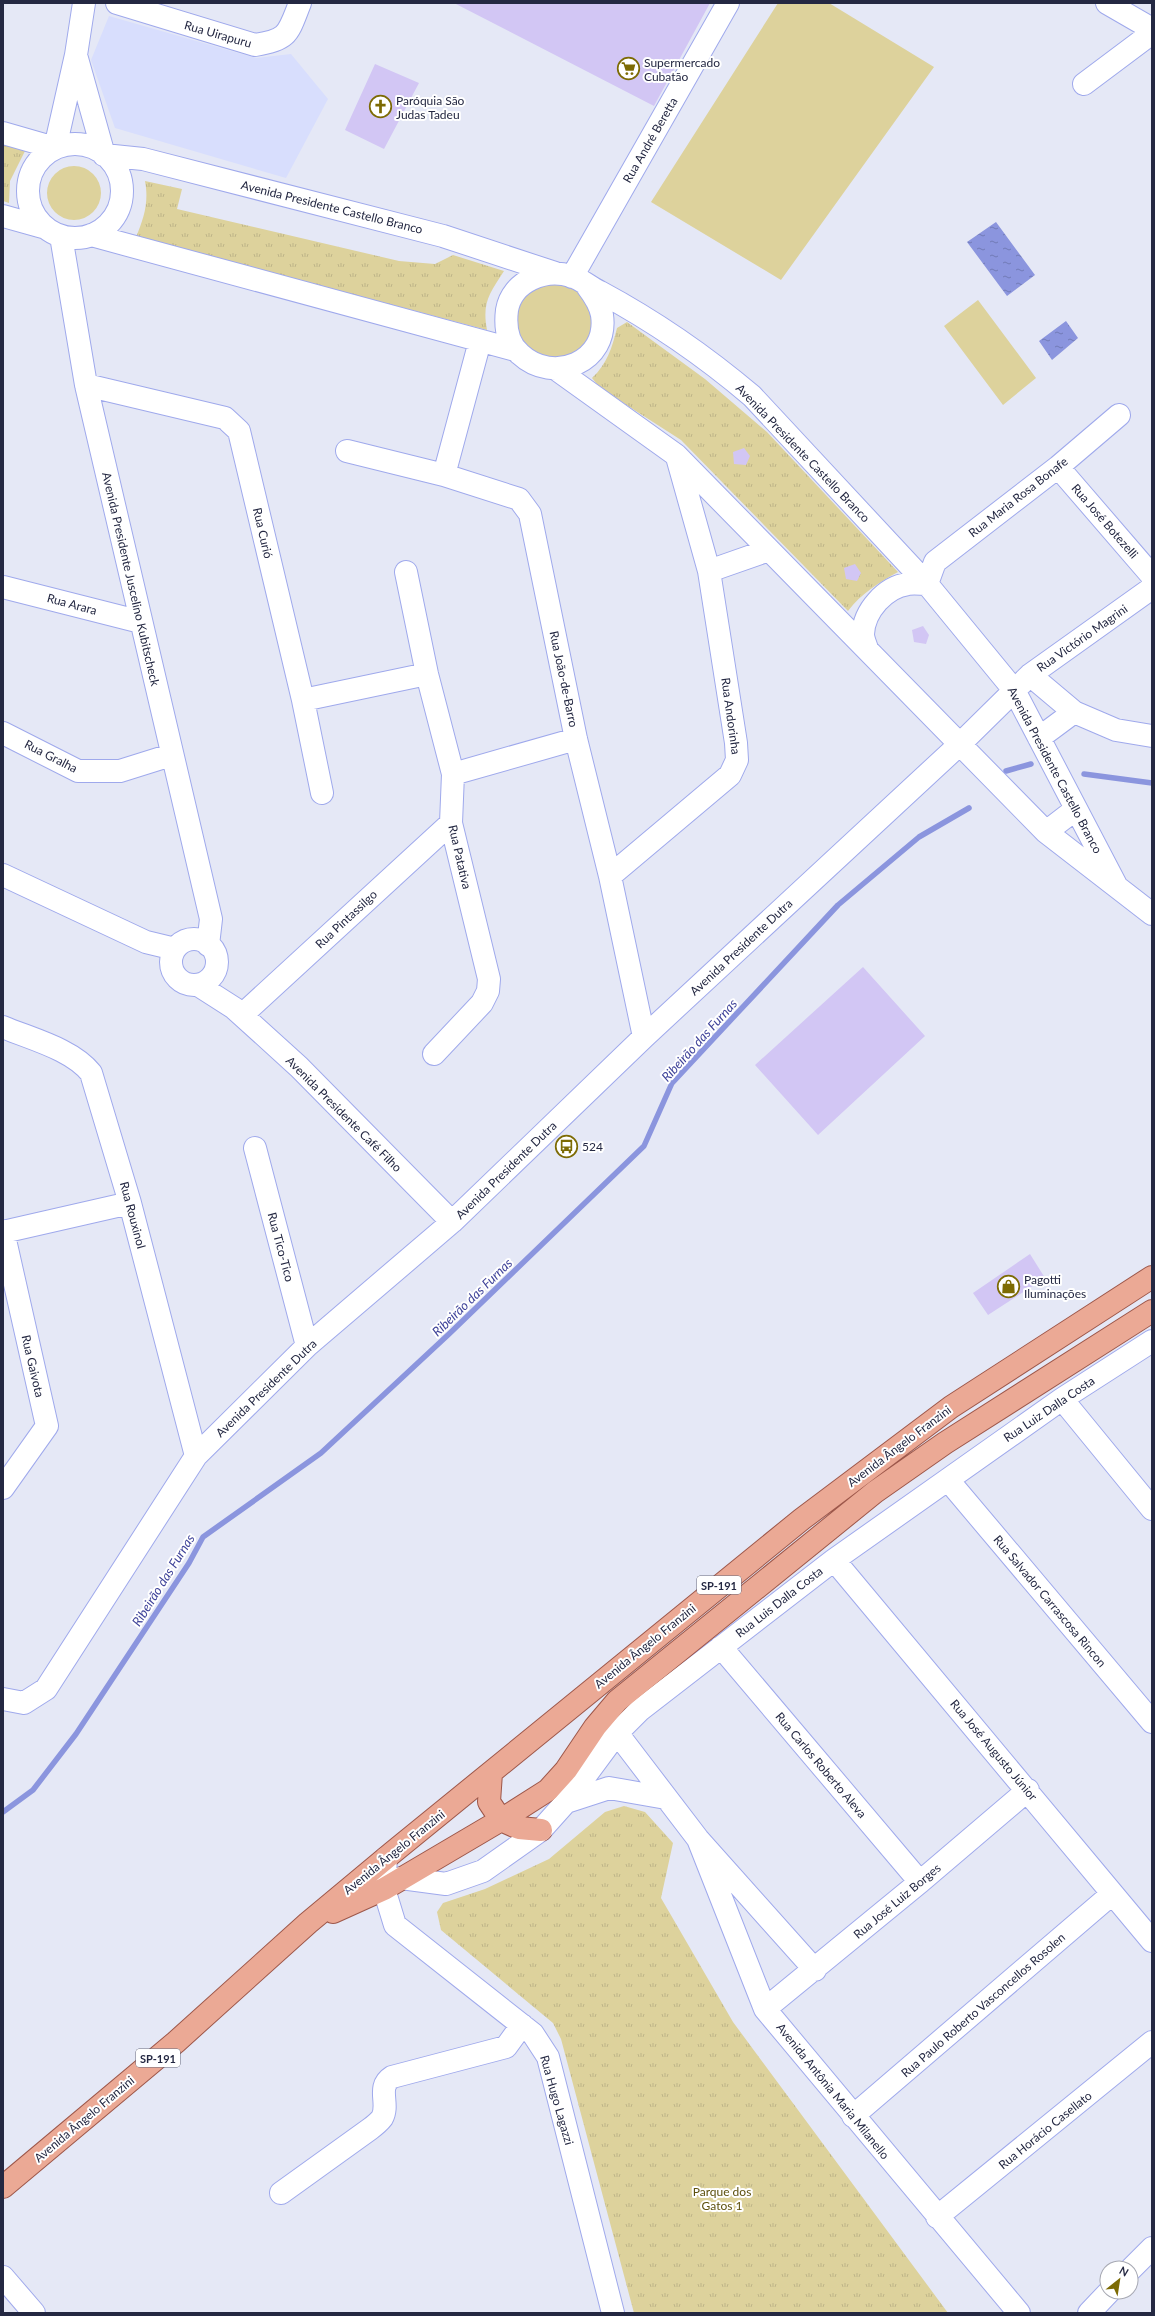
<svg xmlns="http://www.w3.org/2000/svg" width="1155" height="2316" font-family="Lato,sans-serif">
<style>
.built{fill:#d8defd}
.green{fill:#ddd29c}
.park{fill:url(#park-tufts)}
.water{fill:url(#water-ripples)}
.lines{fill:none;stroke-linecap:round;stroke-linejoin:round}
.stream{stroke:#8b95de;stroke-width:5.5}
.building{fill:#d2c6f4}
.minor-casing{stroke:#9fa9ec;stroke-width:24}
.major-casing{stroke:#9d574a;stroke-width:24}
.minor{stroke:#fff;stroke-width:22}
.major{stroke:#eba995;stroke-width:22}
.labels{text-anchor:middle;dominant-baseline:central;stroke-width:4;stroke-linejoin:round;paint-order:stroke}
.shield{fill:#fff;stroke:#66687b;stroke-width:1}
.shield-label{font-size:11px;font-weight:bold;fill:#242842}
.street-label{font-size:12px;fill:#242842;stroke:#fff}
.poi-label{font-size:12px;fill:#242842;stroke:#fff;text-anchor:start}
.park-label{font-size:12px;fill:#5d500d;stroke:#fff}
.water-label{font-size:13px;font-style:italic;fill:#40449a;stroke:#fff}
</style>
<defs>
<pattern id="park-tufts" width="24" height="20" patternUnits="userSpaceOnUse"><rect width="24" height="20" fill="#ddd29c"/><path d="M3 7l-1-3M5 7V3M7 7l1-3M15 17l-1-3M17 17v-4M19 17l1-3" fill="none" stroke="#beb488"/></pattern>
<pattern id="water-ripples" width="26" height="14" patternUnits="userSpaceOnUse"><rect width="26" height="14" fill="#8b95de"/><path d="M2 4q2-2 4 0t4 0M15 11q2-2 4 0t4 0" fill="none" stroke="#717ab6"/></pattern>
</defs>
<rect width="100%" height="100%" fill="#e5e8f6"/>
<path class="built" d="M109 16 256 58 291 54 328 99 286 178 115 128 91 60Z"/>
<path class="green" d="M778 3H829L934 67 781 280 651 202Z
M47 193a27 27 0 1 1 54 0a27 27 0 1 1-54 0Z
M545 282C553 283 565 283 572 286 603 300 597 349 566 360 559 362 548 360 541 360L515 334C515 300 516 300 545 282Z
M978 300 1036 378 1003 405 944 326Z"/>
<path class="park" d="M3 144 26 149 10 181 9 203 3 201Z
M145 181 182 189 177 209 399 261 435 264 453 255 504 271C489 294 482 303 487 330L136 237C144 218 149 202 145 181Z
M627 322 705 379 767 432 898 572C878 583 862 593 848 611L681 440 600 388 592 378C607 364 612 348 617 328Z
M624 1806 645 1812 673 1843 661 1898 733 2022 948 2313H634L561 2039 553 2023 441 1930 437 1912 443 1903 485 1889 549 1859 605 1812Z"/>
<path class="water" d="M996 222 1035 275 1007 296 967 242Z
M1066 321 1078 338 1052 360 1039 341Z"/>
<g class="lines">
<path class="stream" d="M1006 771 1031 764
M1084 774 1152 783
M3 1812 33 1790 76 1734 189 1563 203 1537 321 1453 449 1334 644 1146 672 1083 838 905 919 837 969 808"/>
</g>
<path class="building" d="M454 3H710L654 106Z
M375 64 419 83 384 149 345 130Z
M744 448 750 456 746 465 734 464 733 452Z
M855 564 861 573 857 581 846 579 844 568Z
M923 626 929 635 926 644 914 642 912 630Z
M863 967 925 1036 818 1135 755 1065Z
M1030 1254 1045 1278 988 1315 973 1293Z"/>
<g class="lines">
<defs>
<path id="minor" d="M117 3 255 45C289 40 288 33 300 3
M1107 3 1152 29
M76 55 104 155 143 159 443 236 555 273
M1084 84 1152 33
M3 133 55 148 76 55 84 3
M28 191a47 47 0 1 1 94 0a47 47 0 1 1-94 0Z
M3 216 46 228
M91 235 515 350
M61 236 86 385 211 919 208 945
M572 277 728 3
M587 286C593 294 600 303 602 315 609 362 553 385 520 354 507 343 505 326 507 310 512 281 545 268 571 276 581 279 591 288 600 292 654 321 706 357 752 396L927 584 1014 690 1116 885
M556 369 676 455 1046 832 1152 914
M86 385 225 418 239 431 303 700 322 793
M347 451 444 475 519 499 530 514 576 739 610 876 644 1037
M677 457 709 571
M1058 467 1152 576
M444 475 480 341
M406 572 427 674 453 774 451 823 489 979 488 991 482 1003 434 1054
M3 587 141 622
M867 649C866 645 863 639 863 634 864 611 885 587 908 584 914 583 921 584 927 584L935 562 1058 467 1119 415
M1030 675 1074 712 1116 730 1152 736
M303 700 427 674
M3 733 78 771H120L171 755
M1039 738 1074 712
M453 774 576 739
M1046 832 1076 809
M3 875 146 942 175 949
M610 876 730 775 737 760 736 743 709 571 769 550
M171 962a23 23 0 1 1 46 0a23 23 0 1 1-46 0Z
M198 985 234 1008 299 1067 452 1222
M242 1015 451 823
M3 1027C31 1039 72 1049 91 1073L130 1203 196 1456
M255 1148 307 1346
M3 1231 47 1426 3 1488
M3 1232 130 1203
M1062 1399 1152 1509
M948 1480 1152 1722
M834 1560 1152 1941
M721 1647 920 1882
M3 1699 24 1703 46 1689 196 1456 307 1346 452 1222 644 1037 960 744 1030 675 1152 588
M617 1733 698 1839 815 1970
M566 1802 609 1788 666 1798
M698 1839 765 2009 1019 2313
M386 1858 384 1889 395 1925 533 2034 548 2057 613 2313
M401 1878 446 1884 483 1871 541 1830 566 1802 617 1733 640 1710 834 1560 1062 1399 1152 1341
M765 2009 920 1882 1028 1790
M853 2116 1112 1894
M281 2193 370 2129C374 2126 379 2122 382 2118 390 2104 376 2087 392 2077L506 2047 522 2025
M937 2217 1152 2042
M1131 2269 1152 2248
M3 2277 34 2313
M1089 2313 1109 2292"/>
<path id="major" d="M491 1773 489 1802 501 1820 519 1828 541 1830
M333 1912 384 1889 501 1820 548 1790 566 1770 595 1727 617 1701 875 1492 945 1443 1152 1311
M3 2187 176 2042 308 1923 392 1853 802 1519 951 1407 1152 1277"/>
</defs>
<use href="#minor" class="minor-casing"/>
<use href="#major" class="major-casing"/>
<use href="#minor" class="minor"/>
<use href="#major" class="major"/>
</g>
<defs>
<symbol id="supermarket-ring" viewBox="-11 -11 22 22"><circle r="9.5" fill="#fff" stroke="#7d6b04" stroke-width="1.5"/><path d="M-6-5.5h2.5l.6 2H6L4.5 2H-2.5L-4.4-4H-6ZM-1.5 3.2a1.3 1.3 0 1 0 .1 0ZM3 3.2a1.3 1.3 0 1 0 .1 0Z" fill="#7d6b04"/></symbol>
<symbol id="church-ring" viewBox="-11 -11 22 22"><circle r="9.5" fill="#fff" stroke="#7d6b04" stroke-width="1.5"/><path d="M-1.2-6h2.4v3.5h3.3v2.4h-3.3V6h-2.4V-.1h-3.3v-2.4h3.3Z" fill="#7d6b04"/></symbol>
<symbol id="bus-ring" viewBox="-11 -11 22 22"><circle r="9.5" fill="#fff" stroke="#7d6b04" stroke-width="1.5"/><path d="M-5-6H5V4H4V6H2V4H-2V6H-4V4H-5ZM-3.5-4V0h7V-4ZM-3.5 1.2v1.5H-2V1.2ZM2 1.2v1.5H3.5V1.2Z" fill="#7d6b04"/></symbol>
<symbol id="shop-ring" viewBox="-11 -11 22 22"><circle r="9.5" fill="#fff" stroke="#7d6b04" stroke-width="1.5"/><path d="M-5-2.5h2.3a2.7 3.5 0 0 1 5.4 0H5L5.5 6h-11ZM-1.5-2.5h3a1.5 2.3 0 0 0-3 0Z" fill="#7d6b04"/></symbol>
</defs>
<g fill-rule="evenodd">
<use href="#supermarket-ring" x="616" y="56" width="25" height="25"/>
<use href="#church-ring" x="368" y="94" width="25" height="25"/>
<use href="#bus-ring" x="554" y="1134" width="25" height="25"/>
<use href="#shop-ring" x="996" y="1274" width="25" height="25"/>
</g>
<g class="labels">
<g class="shield">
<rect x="697" y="1576" width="44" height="18" rx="3"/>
<rect x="136" y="2049" width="44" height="18" rx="3"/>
</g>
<g class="shield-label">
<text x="719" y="1585">SP-191</text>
<text x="158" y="2058">SP-191</text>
</g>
<g class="street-label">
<text transform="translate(218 34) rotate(16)">Rua Uirapuru</text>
<text transform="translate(650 140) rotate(-60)">Rua André Beretta</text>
<text transform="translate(332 207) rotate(14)">Avenida Presidente Castello Branco</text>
<text transform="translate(803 453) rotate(46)">Avenida Presidente Castello Branco</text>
<text transform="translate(1018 497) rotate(-38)">Rua Maria Rosa Bonafe</text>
<text transform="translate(1105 521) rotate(49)">Rua José Botezelli</text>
<text transform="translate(263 533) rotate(77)">Rua Curió</text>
<text transform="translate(131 579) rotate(77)">Avenida Presidente Juscelino Kubitscheck</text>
<text transform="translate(72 604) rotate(15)">Rua Arara</text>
<text transform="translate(1082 638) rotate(-35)">Rua Victório Magrini</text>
<text transform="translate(564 679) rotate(78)">Rua João-de-Barro</text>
<text transform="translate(731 716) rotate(82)">Rua Andorinha</text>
<text transform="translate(51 756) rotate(27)">Rua Gralha</text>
<text transform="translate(1055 770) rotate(62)">Avenida Presidente Castello Branco</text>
<text transform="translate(460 857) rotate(77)">Rua Patativa</text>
<text transform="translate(346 919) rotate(-43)">Rua Pintassilgo</text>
<text transform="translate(741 947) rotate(-43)">Avenida Presidente Dutra</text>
<text transform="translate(344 1114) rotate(45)">Avenida Presidente Café Filho</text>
<text transform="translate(506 1170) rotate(-44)">Avenida Presidente Dutra</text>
<text transform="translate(133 1215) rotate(75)">Rua Rouxinol</text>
<text transform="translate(281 1247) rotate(75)">Rua Tico-Tico</text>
<text transform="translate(33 1366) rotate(77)">Rua Gaivota</text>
<text transform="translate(266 1388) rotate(-44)">Avenida Presidente Dutra</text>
<text transform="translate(1049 1409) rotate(-34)">Rua Luiz Dalla Costa</text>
<text transform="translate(899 1446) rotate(-37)">Avenida Ângelo Franzini</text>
<text transform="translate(1050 1601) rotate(50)">Rua Salvador Carrascosa Rincon</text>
<text transform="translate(779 1602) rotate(-38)">Rua Luis Dalla Costa</text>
<text transform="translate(645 1646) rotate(-39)">Avenida Ângelo Franzini</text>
<text transform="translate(994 1750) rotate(50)">Rua José Augusto Júnior</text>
<text transform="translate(821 1765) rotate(50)">Rua Carlos Roberto Aleva</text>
<text transform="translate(394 1852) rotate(-39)">Avenida Ângelo Franzini</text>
<text transform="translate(897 1901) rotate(-40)">Rua José Luiz Borges</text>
<text transform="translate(983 2005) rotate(-41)">Rua Paulo Roberto Vasconcellos Rosolen</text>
<text transform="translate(833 2091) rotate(51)">Avenida Antônia Maria Milanello</text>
<text transform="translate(557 2100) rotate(74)">Rua Hugo Lagazzi</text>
<text transform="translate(84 2119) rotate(-40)">Avenida Ângelo Franzini</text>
<text transform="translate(1045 2130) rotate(-39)">Rua Horácio Casellato</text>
</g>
<g class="poi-label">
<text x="644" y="62">Supermercado<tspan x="644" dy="14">Cubatão</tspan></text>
<text x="396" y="100">Paróquia São<tspan x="396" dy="14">Judas Tadeu</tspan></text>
<text x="582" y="1146">524</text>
<text x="1024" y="1279">Pagotti<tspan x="1024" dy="14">Iluminações</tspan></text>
</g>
<g class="park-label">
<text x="722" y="2191">Parque dos<tspan x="722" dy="14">Gatos 1</tspan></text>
</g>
<g class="water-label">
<text transform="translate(699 1040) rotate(-48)">Ribeirão das Furnas</text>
<text transform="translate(472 1297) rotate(-44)">Ribeirão das Furnas</text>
<text transform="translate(163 1580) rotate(-58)">Ribeirão das Furnas</text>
</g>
</g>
<rect width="1155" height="2316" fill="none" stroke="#242842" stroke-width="8"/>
<g transform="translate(1119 2280) rotate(30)"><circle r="19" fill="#ffffff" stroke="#a7a9b3"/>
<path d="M0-3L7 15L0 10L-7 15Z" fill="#7d6b04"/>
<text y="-6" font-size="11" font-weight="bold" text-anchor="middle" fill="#242842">N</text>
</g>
</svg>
